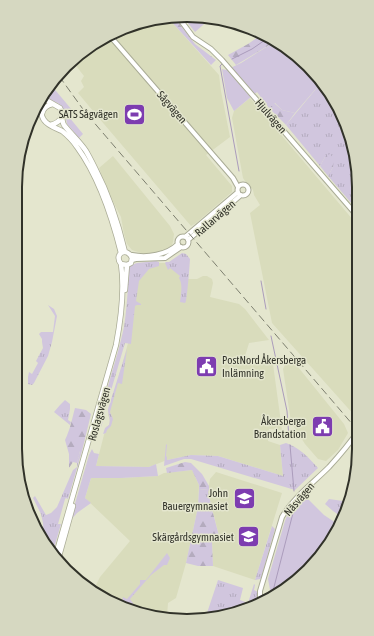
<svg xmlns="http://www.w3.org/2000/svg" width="374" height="636" font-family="'Asap Condensed',sans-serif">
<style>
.built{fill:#d9dcbc}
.grass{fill:url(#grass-tufts)}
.forest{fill:url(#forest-firs)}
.green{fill:#d1c6de}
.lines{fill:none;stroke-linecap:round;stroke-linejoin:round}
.stream{stroke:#ab9cbc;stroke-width:1}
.secondary-casing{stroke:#aaac96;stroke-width:6}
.primary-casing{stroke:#aaac96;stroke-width:6}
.secondary{stroke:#fff;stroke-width:4}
.primary{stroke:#fff;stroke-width:4.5}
.rail{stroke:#7d7f6f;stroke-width:1;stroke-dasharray:8 4;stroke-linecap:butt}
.labels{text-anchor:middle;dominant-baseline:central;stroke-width:3;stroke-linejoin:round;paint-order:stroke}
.street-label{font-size:11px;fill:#313229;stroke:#e4e6ce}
.poi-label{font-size:11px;fill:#313229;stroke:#e4e6ce;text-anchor:end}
.rim{fill:none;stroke:#313229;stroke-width:2}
</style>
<defs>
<pattern id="grass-tufts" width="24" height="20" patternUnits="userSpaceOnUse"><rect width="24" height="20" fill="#d1c6de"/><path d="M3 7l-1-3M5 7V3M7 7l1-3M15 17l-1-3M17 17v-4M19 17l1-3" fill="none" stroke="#b4abbe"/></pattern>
<pattern id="forest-firs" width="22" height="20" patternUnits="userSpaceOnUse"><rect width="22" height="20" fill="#d1c6de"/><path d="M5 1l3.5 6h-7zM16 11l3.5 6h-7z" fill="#b4abbe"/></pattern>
</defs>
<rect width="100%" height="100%" fill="#e4e6ce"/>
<path class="built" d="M153 18H168L219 75 221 91 230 137 206 155 232 186V192L196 223 191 226 104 124 78 93 84 87 81 81 84 76 73 62 91 44Z
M250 98 359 227V411L355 416 272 323 250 213 260 205 254 195 253 190 245 181 243 178 232 118 234 111Z
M113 156 170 226 174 234 173 242 171 247 164 251 144 254 132 250 127 244 124 234 121 217 106 188 99 168Z
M159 263H171L188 279H197L203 276H207L212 279 213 283 210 297 239 304 245 309 269 340 249 343 245 356 273 364 282 430 269 429 268 441 280 445 283 476 218 456 191 455 167 460 149 467 96 466 106 427 109 425 110 420 108 415 130 336 140 265Z
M294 362 344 424 348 433 338 450 326 461 318 459 305 444 291 422 283 369 285 365 288 363Z
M192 470 199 485 198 507 186 563 176 598 168 603 167 616 165 617 142 615 91 592 62 565 89 585 96 591V585L100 577 130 541 85 498 91 478H121L158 476 164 473Z
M216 472 282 493 255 580 213 566 212 542 219 536 208 492 210 479Z"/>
<path class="grass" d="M320 84 336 101 359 176V212L328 176 333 167 325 157 320 166 286 125Z
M182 253 186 254 190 259C189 273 188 287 186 301L185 303 180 302C181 294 183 284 179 278L180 276 170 268 168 270 165 263 166 262H169Z
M156 261 159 262V266L149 269 139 281 136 301 141 304V305H137L135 306 131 344 125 343 105 411V415L101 427 99 426C104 392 117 361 124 327 126 314 127 301 128 287 128 280 127 273 129 266L137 263Z
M42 342H52L48 356 34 383 32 385 28 384V377L29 372 32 374 38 363 36 361 43 348Z
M127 349 122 384 118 383 110 412 113 419 111 426 107 430 106 433 103 434 105 428 109 425C111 419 108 415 108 409Z
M65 400 70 404V409L68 420 71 422 70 425 54 412 60 405Z
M286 443C300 448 308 457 318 468L295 490 191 459H184L164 466 166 444 167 445 166 456 167 457V460L191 455 218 456 283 476 280 445Z
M80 451H82L68 499 66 498 65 499 58 524H61L52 555 50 554 44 541 43 523 41 514 33 498 35 496 46 515 51 513 57 507 73 470 77 467V463Z
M199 489 209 490 208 492 213 513 198 507Z
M329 499 350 502 343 518 333 511 325 504Z
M272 526 275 529 261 578 260 579 255 580Z
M167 553 170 558 167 565H164L151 575 130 599 135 606 132 610 121 606 123 597 127 599 140 584V580H146Z
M218 580 243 588 240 600 248 603 254 584 255 585 254 590 258 592 255 602 256 606 253 608 205 619Z"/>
<path class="forest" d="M168 18H175L195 44 216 60 211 65Z
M261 35 276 41 236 65 228 55 248 44Z
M274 103 282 110 295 113 286 125 269 108Z
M330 154 334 159 333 167 328 176 320 166 325 157Z
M75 408 86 410 91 414 82 451H80L77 463 73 462 69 468V454L65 440C70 430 72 419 75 408Z
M185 462 191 463 202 474 209 486V490L199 489V485L192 470 167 473 166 468Z
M198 507 213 513 219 536 212 542 213 566H198L186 563Z"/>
<path class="green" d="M184 18H211L195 32Z
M276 41 282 44 320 84 295 113 282 110 275 103 269 108 257 92 234 111 227 98 222 69 226 70 241 63Z
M51 85 72 110 69 114V117L83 134 79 138 67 124 65 111 58 103 49 100 42 95 44 92Z
M48 305 54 309 57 316 52 342H42V339L39 334 41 332H53L55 316Z
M92 449 94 453 99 454 96 466 149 467 156 464 158 476 121 478H91L85 498 91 503 77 513 70 521 89 455Z
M302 498H307L324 515 339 525 330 544 300 578 272 596 271 595 268 579 285 521 289 511Z"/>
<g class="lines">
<path class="stream" d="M232 59 252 49 268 38
M222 64 220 66 239 171
M261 281 266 309
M271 336 287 411 289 438
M290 445 294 491
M273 591 293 513 294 505"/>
<defs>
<path id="secondary" d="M179 18 193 37 211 49 222 60 359 218
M110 36 233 178 238 187
M237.5 190a5.5 5.5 0 1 1 11 0a5.5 5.5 0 1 1-11 0Z
M177.5 242a5.5 5.5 0 1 1 11 0a5.5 5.5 0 1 1-11 0Z
M185 237 238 192
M188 240 241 195
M132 255C147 258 167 255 178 244
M132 260 136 259 165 258 181 247
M260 604V591L282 517C294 497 313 483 329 467 340 455 350 443 359 430"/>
<path id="primary" d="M41 97 60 108C63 113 61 120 64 125 71 134 80 142 86 151 89 156 92 162 95 168 109 195 118 222 125 252
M38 103C42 108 40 115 44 120 48 126 56 128 62 131 67 135 73 141 77 147 99 177 112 217 121 253
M42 114C43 108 47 105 53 104
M50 125C56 124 59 122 62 117
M125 290 127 265
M55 558 116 345C121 319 125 291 121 264 113 254 127 246 132 258L131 263 127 265 121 264
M58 560 73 506"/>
</defs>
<use href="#secondary" class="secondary-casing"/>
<use href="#primary" class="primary-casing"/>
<use href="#secondary" class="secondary"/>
<use href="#primary" class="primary"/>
<path class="rail" d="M59 76 85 112 359 432"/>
</g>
<defs>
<symbol id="stadium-square" viewBox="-11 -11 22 22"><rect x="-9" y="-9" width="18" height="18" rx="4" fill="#7d3cb0" stroke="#e4e6ce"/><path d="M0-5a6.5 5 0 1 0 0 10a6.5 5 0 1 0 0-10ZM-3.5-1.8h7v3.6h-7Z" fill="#fff"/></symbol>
<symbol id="civic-square" viewBox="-11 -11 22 22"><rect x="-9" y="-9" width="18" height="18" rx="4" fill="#7d3cb0" stroke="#e4e6ce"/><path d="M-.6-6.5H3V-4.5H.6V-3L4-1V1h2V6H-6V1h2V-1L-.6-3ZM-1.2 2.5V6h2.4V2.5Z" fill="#fff"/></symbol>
<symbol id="school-square" viewBox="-11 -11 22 22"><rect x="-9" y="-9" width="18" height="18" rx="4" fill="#7d3cb0" stroke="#e4e6ce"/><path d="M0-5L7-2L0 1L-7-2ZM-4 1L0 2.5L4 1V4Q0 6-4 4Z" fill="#fff"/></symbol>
</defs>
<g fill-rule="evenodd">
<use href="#stadium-square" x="122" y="102" width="25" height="25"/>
<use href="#civic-square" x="194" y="354" width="25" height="25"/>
<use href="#civic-square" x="310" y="414" width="25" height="25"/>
<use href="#school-square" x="232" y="486" width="25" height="25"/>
<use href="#school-square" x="236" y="524" width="25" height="25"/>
</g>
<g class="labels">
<g class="street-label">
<text transform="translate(172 107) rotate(49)">Sågvägen</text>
<text transform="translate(271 116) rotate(49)">Hjulvägen</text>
<text transform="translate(215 218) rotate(-41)">Rallarvägen</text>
<text transform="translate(99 414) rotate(-74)">Roslagsvägen</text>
<text transform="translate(299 499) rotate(-49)">Näsvägen</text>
</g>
<g class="poi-label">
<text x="118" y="114">SATS Sågvägen</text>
<text x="222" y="360" text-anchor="start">PostNord Åkersberga<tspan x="222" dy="13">Inlämning</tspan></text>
<text x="306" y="421">Åkersberga<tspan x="306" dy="13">Brandstation</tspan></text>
<text x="228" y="493">John<tspan x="228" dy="13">Bauergymnasiet</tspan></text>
<text x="234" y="537">Skärgårdsgymnasiet</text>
</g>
</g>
<path d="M0 0H374V636H0ZM187 22H187A165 165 0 0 1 352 187V449A165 165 0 0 1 187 614H187A165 165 0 0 1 22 449V187A165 165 0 0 1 187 22Z" fill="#d6d8c1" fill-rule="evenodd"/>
<path class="rim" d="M187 22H187A165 165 0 0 1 352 187V449A165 165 0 0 1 187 614H187A165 165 0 0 1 22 449V187A165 165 0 0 1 187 22Z"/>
</svg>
